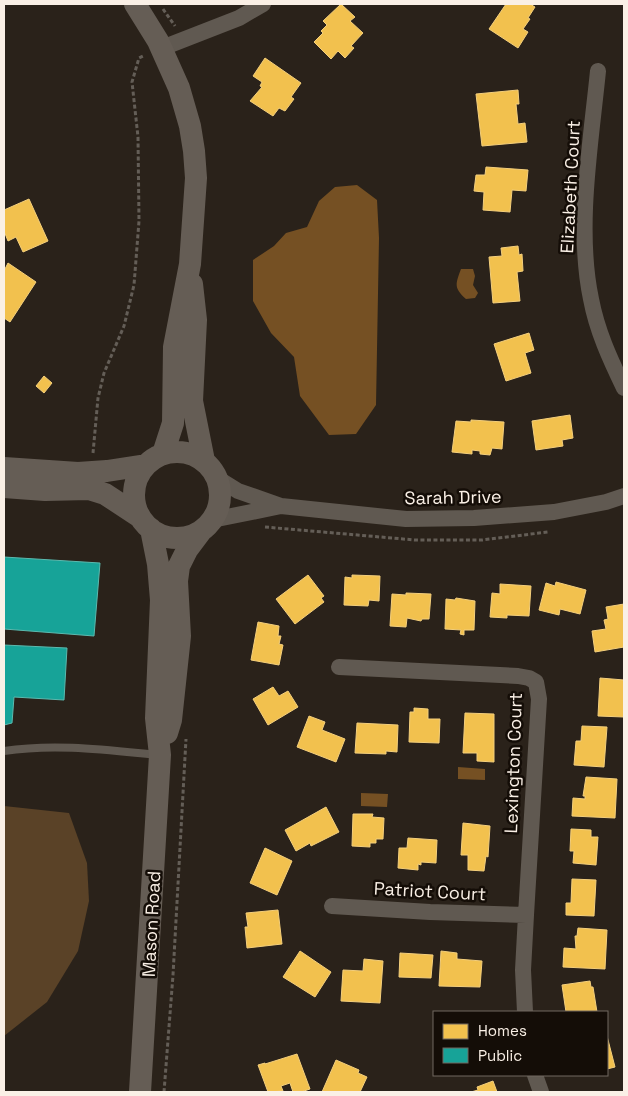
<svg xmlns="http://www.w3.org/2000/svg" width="628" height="1096" font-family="'Space Grotesk',sans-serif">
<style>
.green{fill:#5a4227}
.water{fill:#755023}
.homes{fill:#f2c14e;stroke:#f4cf7c}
.public{fill:#17a398;stroke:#5bbaaf}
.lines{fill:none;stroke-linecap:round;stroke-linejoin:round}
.path{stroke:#645e57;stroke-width:3;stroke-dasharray:4 2.5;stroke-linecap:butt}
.lane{stroke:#605951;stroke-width:8}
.street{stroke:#605951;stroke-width:16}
.secondary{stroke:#655d55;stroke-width:22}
.labels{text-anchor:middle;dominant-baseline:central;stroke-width:5;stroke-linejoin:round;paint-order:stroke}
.street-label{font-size:18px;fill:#faf0e6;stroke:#140d07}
</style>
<rect width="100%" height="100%" fill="#2a221a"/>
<path class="green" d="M4 806 69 813 87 863 89 901 78 951 47 1002 4 1036Z"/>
<path class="water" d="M357 185 377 200 379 238 376 405 356 434 329 435 300 396 294 357 271 333 253 301V260L274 246 286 233 307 227 319 201 335 187Z
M461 269H473L475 276 473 285 478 293 475 298 466 299C454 288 455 285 461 269Z
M458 767 485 769V780L458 779Z
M361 793 388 794 387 807 361 806Z"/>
<path class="homes" d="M341 4 355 17 350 21 363 33 351 46 354 48 345 58 338 51 331 59 314 42 323 33 321 31 327 25 323 21Z
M506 4H530L535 7 528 18 530 19 523 29 528 32 518 48 489 29Z
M265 58 301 83 291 97 294 99 285 111 279 108 273 116 250 101 262 87 260 86 262 82 253 76Z
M518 90 519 104H516L518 124 525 123 527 142 482 146 476 94Z
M486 167 528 170 526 191 512 190 510 212 483 210 484 192 474 191 476 175H485Z
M29 199 48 241 23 252 16 237 8 241 4 231V210Z
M518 246 519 255 522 254 523 271 517 272 520 301 493 303 489 257 502 256 501 248Z
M8 263 36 282 10 322 4 318V271Z
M529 333 534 350 525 353 531 373 506 381 494 344Z
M44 376 52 383 44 393 36 386Z
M570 415 573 438 562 440 563 446 536 450 532 421Z
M471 420 504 422 502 449 492 448 490 455 480 454V451L472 450V454L452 452 456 421 471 422Z
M308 575 324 596 321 598 324 602 295 624 276 599Z
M352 575 380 576 379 601 369 600 368 606 344 605 345 577 352 578Z
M556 582 586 590 580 614 560 609 559 615 539 610 546 583 555 586Z
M500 584 531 586 529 616 507 615V618L490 617 492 593 500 594Z
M406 593 431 594 429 619H422L421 621 407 618 406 627 390 626 392 594 406 595Z
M456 598 475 601 474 630H464V635L460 634 461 630 445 629 446 599 455 600Z
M624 604V647L595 652 592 631 606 629 604 620 608 619 606 607Z
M258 622 279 626 278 636H281L279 644 283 645 279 665 251 660Z
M600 678 624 680V717L598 716Z
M273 687 279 696 288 691 298 707 268 725 253 699Z
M414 708 428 709V719H440L439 743 409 742 410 712H414Z
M465 713 494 714V762L477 761V753H463Z
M309 716 325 722 322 730 345 739 336 762 297 747Z
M357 723 398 725 397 752 386 751V754L355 753Z
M582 726 607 727 604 767 574 765 576 741H581Z
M586 777 617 779 615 818 572 816 573 798 585 799V796H583Z
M326 807 339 832 311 846 310 843 296 851 285 830Z
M353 814H373L372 817 384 818 383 839H376V843H370V847L352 846Z
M463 823 490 826 488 857 486 856 484 871 468 870V855H461Z
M571 829 591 830V837H598L596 865 573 863 574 851H570Z
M408 838 437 840 436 863 421 862V865L418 864V870L398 868 399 848H407Z
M265 848 292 861 277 895 250 883Z
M572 879 596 880 594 916 566 915V903H571Z
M278 910 282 944 247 948 245 927H248L246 913Z
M578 928 607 930 605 969 563 967 564 948 576 949 575 936H577Z
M300 951 331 972 315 997 283 977Z
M441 951 457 953V959L482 961 480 987 439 986Z
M400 953 433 955 431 978 399 977Z
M364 959 383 961 380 1003 341 1001 343 970 363 971Z
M590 981 591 987H593L597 1012H566L562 985Z
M607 1036 615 1067 607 1069Z
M297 1054 310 1089 301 1092H293L290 1083 281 1086 283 1091 268 1092 258 1065 265 1063V1064Z
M336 1060 359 1070 358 1073 367 1077 360 1092H322Z
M493 1081 497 1092H471L478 1090 477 1087Z"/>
<path class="public" d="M4 557 100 563 94 636 4 629Z
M4 645 67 648 64 700 14 697 12 723 4 725Z"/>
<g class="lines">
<path class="path" d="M163 9 175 26
M93 453 98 398 104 373 124 326 134 285 139 221 138 137 132 82 139 58 143 56
M265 527 415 540H482L548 532
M164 1092 173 975 186 739"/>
<path class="lane" d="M4 751C55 743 107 750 158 755"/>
<path class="street" d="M162 48 239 18 263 4
M598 71C591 142 576 228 591 299 597 331 610 359 624 388
M217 478 238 491 281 506 406 519 474 518 554 512 606 502 624 496
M212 520 281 506
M339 667 518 676 529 678 536 682 539 699 526 915 523 970 525 1012
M332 906 430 912 526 915
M535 1075 541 1092"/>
<path class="secondary" d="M135 4 158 41 179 88 190 126 194 151 196 178 190 264 174 347 173 423 163 454
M192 284 196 320 192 401 204 461
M134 495a43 43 0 1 1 86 0a43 43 0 1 1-86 0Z
M4 468 78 473 107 471 146 465
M4 487 45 490 89 489 105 494 140 517
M167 733 171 720 180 636 177 581 179 566 187 550 202 530
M140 1092 160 755 156 718 161 600 158 564 151 529"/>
</g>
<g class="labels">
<g class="street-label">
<text transform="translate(570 187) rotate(-87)">Elizabeth Court</text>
<text transform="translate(453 497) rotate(-1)">Sarah Drive</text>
<text transform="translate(513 763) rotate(-88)">Lexington Court</text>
<text transform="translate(430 891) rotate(3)">Patriot Court</text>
<text transform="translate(151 924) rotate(-87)">Mason Road</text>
</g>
</g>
<rect width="628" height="1096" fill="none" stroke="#faf0e6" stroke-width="10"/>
<rect x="433" y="1011" width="175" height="65" fill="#140d07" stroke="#706860"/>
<rect x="443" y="1024" width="25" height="15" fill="#f2c14e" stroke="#706860"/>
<text x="478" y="1036" font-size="15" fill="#faf0e6">Homes</text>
<rect x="443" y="1048" width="25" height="15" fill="#17a398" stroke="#706860"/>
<text x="478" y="1061" font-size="15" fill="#faf0e6">Public</text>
</svg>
